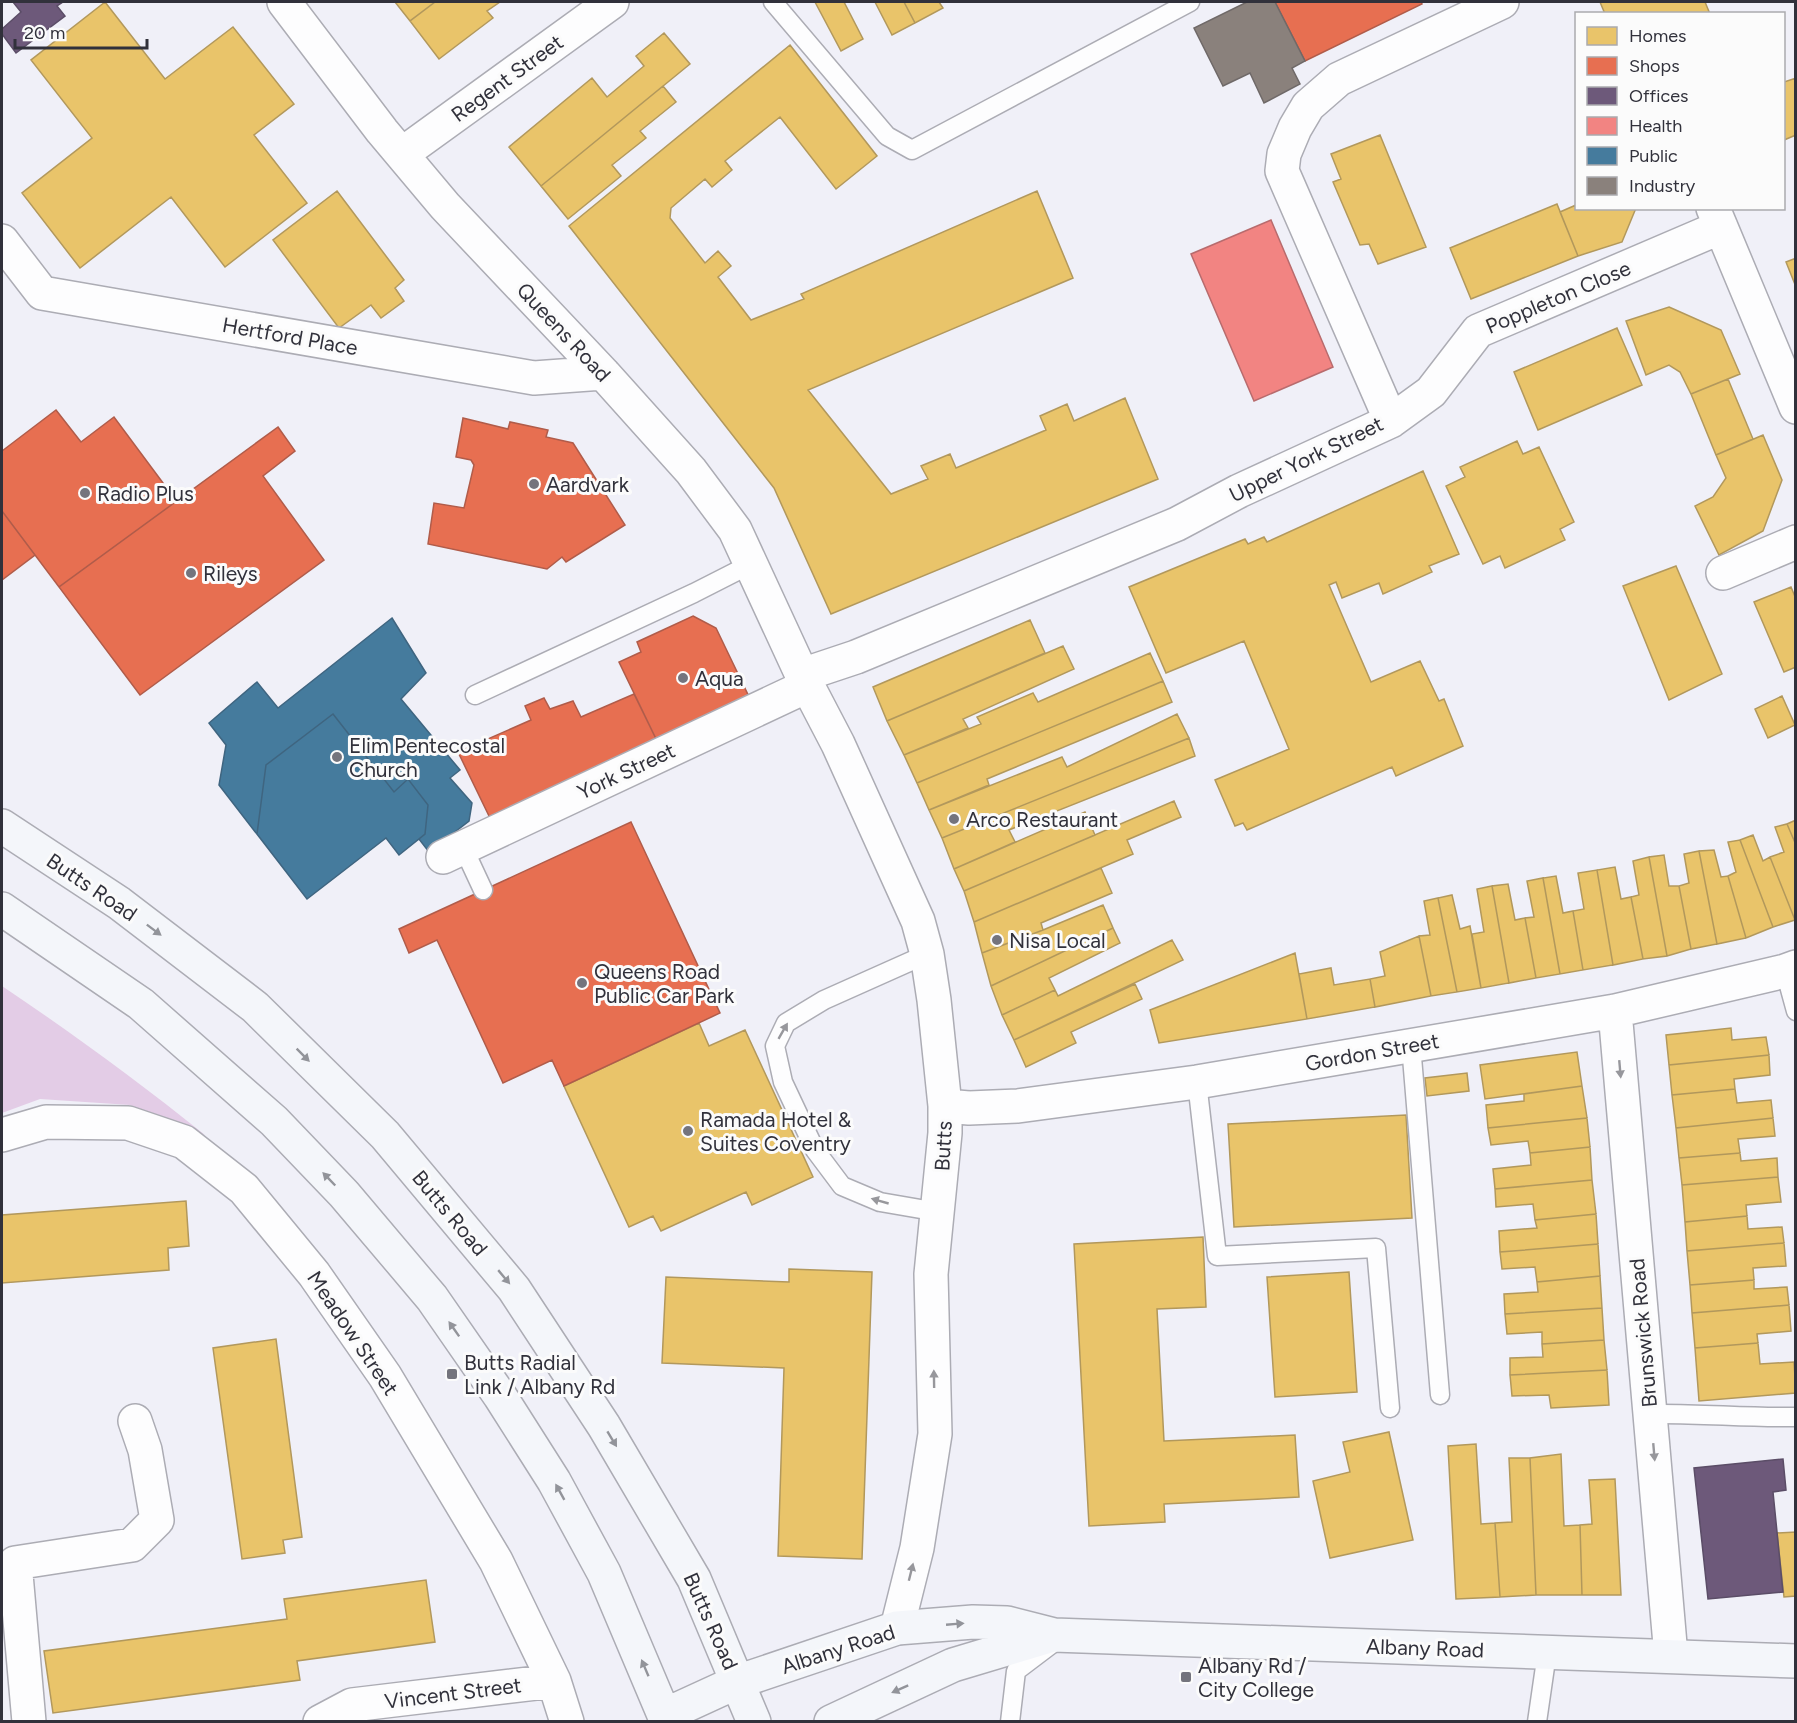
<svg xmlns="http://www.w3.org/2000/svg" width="1797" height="1723" font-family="Figtree,sans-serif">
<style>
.green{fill:#e3cce6}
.homes{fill:#e9c46a;stroke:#b2985c;stroke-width:1.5}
.shops{fill:#e76f51;stroke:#b05c4a;stroke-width:1.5}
.offices{fill:#6d597a;stroke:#5b4d67;stroke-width:1.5}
.health{fill:#f28482;stroke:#b86b6d;stroke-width:1.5}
.public{fill:#457b9d;stroke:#3f6580;stroke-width:1.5}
.industry{fill:#8a817c;stroke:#6f6968;stroke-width:1.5}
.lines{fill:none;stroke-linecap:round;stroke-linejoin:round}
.lane-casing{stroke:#acacb4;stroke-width:21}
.street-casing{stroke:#acacb4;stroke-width:36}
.secondary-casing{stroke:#acacb4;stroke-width:36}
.lane{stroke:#fdfdfe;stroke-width:18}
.street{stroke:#fdfdfe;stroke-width:33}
.secondary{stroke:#f4f6fa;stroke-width:33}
.oneway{fill:#92949a}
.oneway2{fill:#97979c}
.poi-dot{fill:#74747d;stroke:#fbfbfb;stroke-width:2}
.labels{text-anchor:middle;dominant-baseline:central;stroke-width:6;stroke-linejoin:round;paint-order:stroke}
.street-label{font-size:21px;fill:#31313b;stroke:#fbfbfb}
.poi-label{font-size:21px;fill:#31313b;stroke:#fbfbfb;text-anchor:start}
</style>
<rect width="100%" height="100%" fill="#f0f0f8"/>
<path class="green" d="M2 986C72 1033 139 1082 205 1135L130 1105 40 1099 2 1113Z"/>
<path class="homes" d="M105 2 165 79 233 27 294 104 254 135 307 203 225 267 171 197 80 268 22 193 92 138 31 60Z
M395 2H435L410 21Z
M435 2H500L487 11 493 18 439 59 410 21Z
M815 2H844L863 39 841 51Z
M875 2H904L915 23 892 35Z
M904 2H939L943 8 915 23Z
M1600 2H1705L1710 14H1605Z
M664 33 690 64 541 186 509 147 592 78 607 97 644 66 636 56Z
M790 45 877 156 836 189 780 117 725 161 732 170 712 187 705 179 671 208 670 218 705 263 718 251 731 266 718 277 751 320 804 299 801 294 1037 191 1073 278 808 390 891 494 928 479 921 466 950 454 956 468 1046 430 1040 416 1067 404 1074 421 1125 398 1158 479 831 614 774 488 569 226Z
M1796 78V135L1784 140V82Z
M663 86 676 102 640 131 646 138 612 165 621 176 568 219 541 186Z
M1380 135 1426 247 1378 264 1369 244 1360 245 1333 182 1341 179 1331 154Z
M337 191 404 280 395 288 404 301 381 318 371 305 339 328 273 240Z
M1557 204 1578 256 1471 299 1450 248Z
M1576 205V208H1636L1622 242 1578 256 1560 212Z
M1796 258V287L1786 262Z
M1669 307 1721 330 1740 374 1691 394 1680 372 1669 365 1646 375 1626 321Z
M1617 328 1642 385 1538 430 1514 372Z
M1728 379 1753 439 1716 455 1691 394Z
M1763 435 1782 480 1763 531 1719 555 1695 506 1713 497 1726 478 1716 455Z
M1517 441 1523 454 1539 447 1574 522 1560 529 1565 540 1505 568 1500 556 1483 564 1446 486 1465 477 1460 467Z
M1423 471 1459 554 1429 566 1432 572 1383 594 1379 583 1342 598 1336 582 1329 585 1371 682 1420 661 1439 701 1444 699 1463 746 1396 776 1392 767 1247 830 1243 823 1235 826 1215 780 1289 749 1244 641 1166 673 1129 587 1245 539 1248 544 1264 537 1267 542Z
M1676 566 1722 674 1669 700 1623 586Z
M1791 587 1796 599V667L1784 672 1754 602Z
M1030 620 1045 653 887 721 873 687Z
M1063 646 1074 669 963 719 968 728 904 755 887 721Z
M1150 653 1163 681 917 783 904 755 981 724 977 717 1033 693 1038 702Z
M1163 681 1172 702 987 779 989 785 929 810 917 783Z
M1782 696 1795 725 1768 738 1755 709Z
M1177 714 1189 738 942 838 929 810 1062 757 1067 767Z
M1189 738 1195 756 1009 830 1015 842 954 869 942 838Z
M1174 801 1181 817 1127 840 1133 854 974 922 964 891Z
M1085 812 1095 835 964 891 954 869Z
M1796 820V845L1787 824Z
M1787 824 1796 845 1795 920 1770 857 1784 852 1775 827Z
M1753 835 1763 861 1770 857 1795 920 1773 927 1740 840Z
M1740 840 1773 927 1746 938 1728 876 1736 872 1728 842Z
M1714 850 1721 877 1728 876 1746 938 1717 944 1699 851Z
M1699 851 1717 944 1691 949 1679 886 1689 883 1684 854Z
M1664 855 1669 886H1679L1691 949 1667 956 1649 857Z
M1649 857 1667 956 1643 959 1631 897 1639 895 1633 861Z
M1615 867 1621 899 1631 897 1643 959 1613 965 1597 870Z
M1101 868 1112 893 1041 923 1043 930 982 953 974 922Z
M1597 870 1613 965 1583 970 1573 911 1584 909 1578 873Z
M1556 876 1563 913 1573 911 1583 970 1560 974 1543 878Z
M1543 878 1560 974 1536 978 1525 918 1534 917 1527 881Z
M1508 884 1515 920 1525 918 1536 978 1509 983 1492 886Z
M1492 886 1509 983 1481 988 1472 934 1484 932 1477 889Z
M1452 895 1460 929 1470 926 1481 988 1457 992 1438 898Z
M1438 898 1457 992 1431 996 1419 936 1430 935 1424 901Z
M1103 905 1113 928 991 986 982 953 1043 930Z
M1113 928 1120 943 1049 978 1055 990 1002 1015 991 986Z
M1419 936 1431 996 1375 1007 1370 979 1385 976 1380 952Z
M1172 940 1183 960 1014 1040 1002 1015 1055 990 1058 996Z
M1295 953 1307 1019 1159 1043 1150 1010Z
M1331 968 1334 985 1370 979 1375 1007 1307 1019 1299 974Z
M1135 984 1142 999 1071 1032 1076 1043 1026 1067 1014 1040Z
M699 1023 709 1046 745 1030 813 1177 752 1205 746 1192 661 1231 653 1216 629 1227 564 1086Z
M1731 1028 1732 1040 1766 1037 1769 1055 1669 1065 1666 1035Z
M1577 1052 1582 1086 1485 1099 1480 1065Z
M1769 1055 1770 1075 1734 1079 1735 1089 1672 1095 1669 1065Z
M1467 1073 1469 1091 1427 1096 1425 1078Z
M1582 1086 1587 1118 1488 1128 1486 1105 1524 1101V1094Z
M1735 1089 1737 1103 1771 1100 1773 1118 1676 1128 1672 1095Z
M1406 1115 1412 1218 1234 1227 1228 1124Z
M1587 1118 1590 1147 1530 1153 1528 1141 1491 1145 1488 1128Z
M1773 1118 1775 1136 1738 1139 1740 1153 1679 1158 1676 1128Z
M1590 1147 1592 1180 1495 1189 1493 1169 1531 1165 1530 1153Z
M1740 1153 1741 1161 1777 1158 1778 1177 1682 1185 1679 1158Z
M1778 1177 1781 1202 1746 1205 1747 1216 1685 1222 1682 1185Z
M1592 1180 1596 1214 1535 1220 1533 1204 1496 1207 1495 1189Z
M186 1201 189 1246 168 1248 169 1270 2 1283V1215Z
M1596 1214 1598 1244 1500 1252 1499 1231 1537 1228 1535 1220Z
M1747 1216 1748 1229 1782 1227 1784 1243 1687 1251 1685 1222Z
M1203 1237 1206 1307 1157 1309 1164 1441 1295 1435 1299 1497 1164 1504 1165 1522 1089 1526 1074 1244Z
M1784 1243 1786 1266 1753 1268 1754 1280 1690 1285 1687 1251Z
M1598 1244 1600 1276 1537 1282 1535 1267 1502 1269 1500 1252Z
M789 1269 872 1272 862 1559 778 1556 784 1368 662 1363 666 1277 789 1282Z
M1349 1272 1357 1392 1275 1397 1267 1277Z
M1600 1276 1602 1308 1505 1314 1504 1294 1538 1292 1537 1282Z
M1754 1280V1289L1787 1287 1789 1305 1692 1313 1690 1285Z
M1789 1305 1791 1331 1757 1334 1758 1343 1695 1348 1692 1313Z
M1602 1308 1604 1340 1542 1344V1332L1507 1334 1505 1314Z
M276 1339 302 1537 283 1540 285 1553 242 1559 213 1348Z
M1604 1340 1607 1370 1510 1375V1358L1543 1357 1542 1344Z
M1758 1343 1760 1364 1794 1362 1796 1393 1699 1401 1695 1348Z
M1607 1370 1609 1405 1551 1408 1549 1395 1512 1396 1510 1375Z
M1389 1432 1413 1540 1330 1558 1313 1481 1350 1472 1343 1442Z
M1476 1444 1481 1524 1495 1523 1500 1597 1456 1599 1448 1446Z
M1561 1454 1564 1526 1580 1525 1582 1595H1536L1530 1458Z
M1509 1458H1530L1536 1595 1500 1597 1495 1523 1512 1522Z
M1615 1479 1621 1595H1582L1580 1525 1592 1524 1589 1480Z
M1796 1532V1596L1784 1597 1777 1533Z
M426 1580 435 1642 297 1661 300 1680 53 1713 44 1651 287 1619 284 1599Z"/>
<path class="shops" d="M1275 2H1421L1422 4 1305 61Z
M56 410 81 442 114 417 163 483 174 503 59 587 2 511V451Z
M463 418 508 429 510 422 548 430 546 437 573 443 625 525 566 562 562 557 547 569 428 544 434 503 464 508 474 465 471 460 456 457Z
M278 427 295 451 263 476 324 560 140 695 59 587Z
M2 511 35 555 2 580Z
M693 616 716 628 752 703 659 745 619 662 641 652 637 642Z
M634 694 659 745 490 818 458 752 531 720 525 706 544 698 550 709 573 701 581 717Z
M631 822 720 1013 564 1086 552 1060 503 1083 437 940 409 953 399 929Z"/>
<path class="offices" d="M13 2H63L57 6 65 16 16 53 2 34V29L21 12Z
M1783 1459 1786 1490 1773 1492 1783 1592 1708 1599 1694 1468Z"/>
<path class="health" d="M1271 220 1333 367 1254 401 1191 254Z"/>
<path class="public" d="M392 618 426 673 401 699 460 770 450 778 472 803 469 821 429 852 419 839 399 855 386 838 307 899 219 785 226 745 209 723 257 682 278 708Z
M333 714 394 792 408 779 428 805 425 834 399 855 386 838 307 899 257 834 266 765Z"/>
<path class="industry" d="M1247 2H1275L1305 61 1292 68 1300 84 1264 103 1250 73 1223 86 1194 28Z"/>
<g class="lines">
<defs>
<path id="lane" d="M773 2 887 136 912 150 1190 2
M475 695 694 593 751 564
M463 847 483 890
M927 954 824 1000 786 1023 775 1046 783 1082 815 1150 842 1186 880 1202 938 1212
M1785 971 1796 1011
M1411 1045 1440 1395
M1197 1082 1217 1256 1376 1248 1390 1408
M1650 1414C1699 1413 1747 1418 1796 1417
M1010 1722 1016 1671 1053 1643
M1537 1722 1547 1653"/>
<path id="street" d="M284 2 382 131 445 206 603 373 691 471 735 530 802 675 838 744 918 921 927 954 934 1000 945 1106V1133L931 1274 935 1434 917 1548 897 1628
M402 154 612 2
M1713 208 1796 407
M2 241 42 293 534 378 603 373
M1391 421 1282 171 1284 154 1295 128 1308 106 1339 79 1502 2
M1723 573 1796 542
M802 675 856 657 1177 524 1239 491 1391 421 1431 392 1478 331 1721 227
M443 857 809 685
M1615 1011 1671 1656
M945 1106 969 1108 1018 1106 1197 1082 1615 1011 1785 971 1796 967
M2 1135 46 1122 128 1123 184 1142 244 1189 314 1274 385 1376 496 1561 554 1681 567 1722
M29 1722 15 1563 132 1545 157 1520 145 1450 135 1421
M320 1722 352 1705 554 1681"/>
<path id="secondary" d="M2 826 119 903 255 1007 385 1135 514 1289 604 1426 694 1579 754 1722
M2 909 141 1004 274 1121 344 1194 432 1298 500 1396 554 1481 604 1573 667 1722
M665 1715 737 1682 897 1628 973 1622 1007 1623 1054 1635 1796 1661
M831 1722 953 1665 1053 1635"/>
</defs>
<use href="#lane" class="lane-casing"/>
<use href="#street" class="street-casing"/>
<use href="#secondary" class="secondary-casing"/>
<use href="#lane" class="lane"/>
<use href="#street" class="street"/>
<use href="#secondary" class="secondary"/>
</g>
<defs><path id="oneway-solid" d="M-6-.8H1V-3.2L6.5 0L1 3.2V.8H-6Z" transform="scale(1.5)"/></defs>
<g class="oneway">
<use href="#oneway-solid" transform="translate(154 930) rotate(37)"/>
<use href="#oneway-solid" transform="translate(303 1055) rotate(45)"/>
<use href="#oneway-solid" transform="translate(329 1179) rotate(-134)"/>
<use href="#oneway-solid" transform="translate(504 1277) rotate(50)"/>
<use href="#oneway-solid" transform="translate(454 1329) rotate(-125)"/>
<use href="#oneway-solid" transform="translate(612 1439) rotate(59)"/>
<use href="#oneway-solid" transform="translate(560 1492) rotate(-119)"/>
<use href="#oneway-solid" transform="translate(955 1624) rotate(-5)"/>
<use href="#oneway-solid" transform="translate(645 1668) rotate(-113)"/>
<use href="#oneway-solid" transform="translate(900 1689) rotate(156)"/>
</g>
<g class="oneway2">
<use href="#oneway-solid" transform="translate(783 1031) rotate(-60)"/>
<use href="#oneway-solid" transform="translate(1620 1069) rotate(85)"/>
<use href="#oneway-solid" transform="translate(880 1201) rotate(-164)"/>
<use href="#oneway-solid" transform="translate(934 1379) rotate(-91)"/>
<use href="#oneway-solid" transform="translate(1654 1452) rotate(85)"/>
<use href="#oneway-solid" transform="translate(911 1572) rotate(-76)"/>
</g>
<g class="poi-dot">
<circle cx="534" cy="484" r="6"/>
<circle cx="85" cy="493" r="6"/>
<circle cx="191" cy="573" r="6"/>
<circle cx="683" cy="678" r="6"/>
<circle cx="337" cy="757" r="6"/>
<circle cx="954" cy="819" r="6"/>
<circle cx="997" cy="940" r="6"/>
<circle cx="582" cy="983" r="6"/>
<circle cx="688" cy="1131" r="6"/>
<rect x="446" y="1368" width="12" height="12" rx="3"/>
<rect x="1180" y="1671" width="12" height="12" rx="3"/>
</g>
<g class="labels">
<g class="street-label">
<text transform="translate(507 78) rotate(-36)">Regent Street</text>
<text transform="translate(1558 297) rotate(-23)">Poppleton Close</text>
<text transform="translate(564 332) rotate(47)">Queens Road</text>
<text transform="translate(290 336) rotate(10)">Hertford Place</text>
<text transform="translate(1306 459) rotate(-26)">Upper York Street</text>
<text transform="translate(626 771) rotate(-25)">York Street</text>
<text transform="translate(92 887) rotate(34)">Butts Road</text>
<text transform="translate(1372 1052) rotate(-10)">Gordon Street</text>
<text transform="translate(943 1146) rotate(-87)">Butts</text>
<text transform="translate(450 1213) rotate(50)">Butts Road</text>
<text transform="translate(353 1333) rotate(56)">Meadow Street</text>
<text transform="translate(1643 1333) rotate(-95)">Brunswick Road</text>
<text transform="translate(711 1621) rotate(66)">Butts Road</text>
<text transform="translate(1425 1648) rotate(2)">Albany Road</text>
<text transform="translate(838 1649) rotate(-18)">Albany Road</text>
<text transform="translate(453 1693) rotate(-7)">Vincent Street</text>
</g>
<g class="poi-label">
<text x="546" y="484">Aardvark</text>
<text x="97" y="493">Radio Plus</text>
<text x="203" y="573">Rileys</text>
<text x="695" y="678">Aqua</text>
<text x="349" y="745">Elim Pentecostal<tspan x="349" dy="24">Church</tspan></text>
<text x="966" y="819">Arco Restaurant</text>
<text x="1009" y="940">Nisa Local</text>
<text x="594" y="971">Queens Road<tspan x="594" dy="24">Public Car Park</tspan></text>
<text x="700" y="1119">Ramada Hotel &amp;<tspan x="700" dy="24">Suites Coventry</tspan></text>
<text x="464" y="1362">Butts Radial<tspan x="464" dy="24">Link / Albany Rd</tspan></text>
<text x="1198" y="1665">Albany Rd /<tspan x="1198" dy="24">City College</tspan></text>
</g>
</g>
<rect width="1797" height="1723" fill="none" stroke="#31313b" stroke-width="6"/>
<rect x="1575" y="12" width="210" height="198" fill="#fbfbfb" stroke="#aaaaae" stroke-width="1.5"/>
<rect x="1587" y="27" width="30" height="18" fill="#e9c46a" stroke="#aaaaae" stroke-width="1.5"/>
<text x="1629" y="42" font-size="18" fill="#31313b">Homes</text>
<rect x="1587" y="57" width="30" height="18" fill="#e76f51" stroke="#aaaaae" stroke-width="1.5"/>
<text x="1629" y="72" font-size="18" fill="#31313b">Shops</text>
<rect x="1587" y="87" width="30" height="18" fill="#6d597a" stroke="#aaaaae" stroke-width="1.5"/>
<text x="1629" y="102" font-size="18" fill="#31313b">Offices</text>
<rect x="1587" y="117" width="30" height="18" fill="#f28482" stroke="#aaaaae" stroke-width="1.5"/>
<text x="1629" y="132" font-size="18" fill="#31313b">Health</text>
<rect x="1587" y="147" width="30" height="18" fill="#457b9d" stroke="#aaaaae" stroke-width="1.5"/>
<text x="1629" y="162" font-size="18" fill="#31313b">Public</text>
<rect x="1587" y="177" width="30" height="18" fill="#8a817c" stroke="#aaaaae" stroke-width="1.5"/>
<text x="1629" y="192" font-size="18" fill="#31313b">Industry</text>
<path d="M15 39v9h132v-9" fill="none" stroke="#31313b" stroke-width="3"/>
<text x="24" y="39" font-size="18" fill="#31313b" stroke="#fbfbfb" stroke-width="4.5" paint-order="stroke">20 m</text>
</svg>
